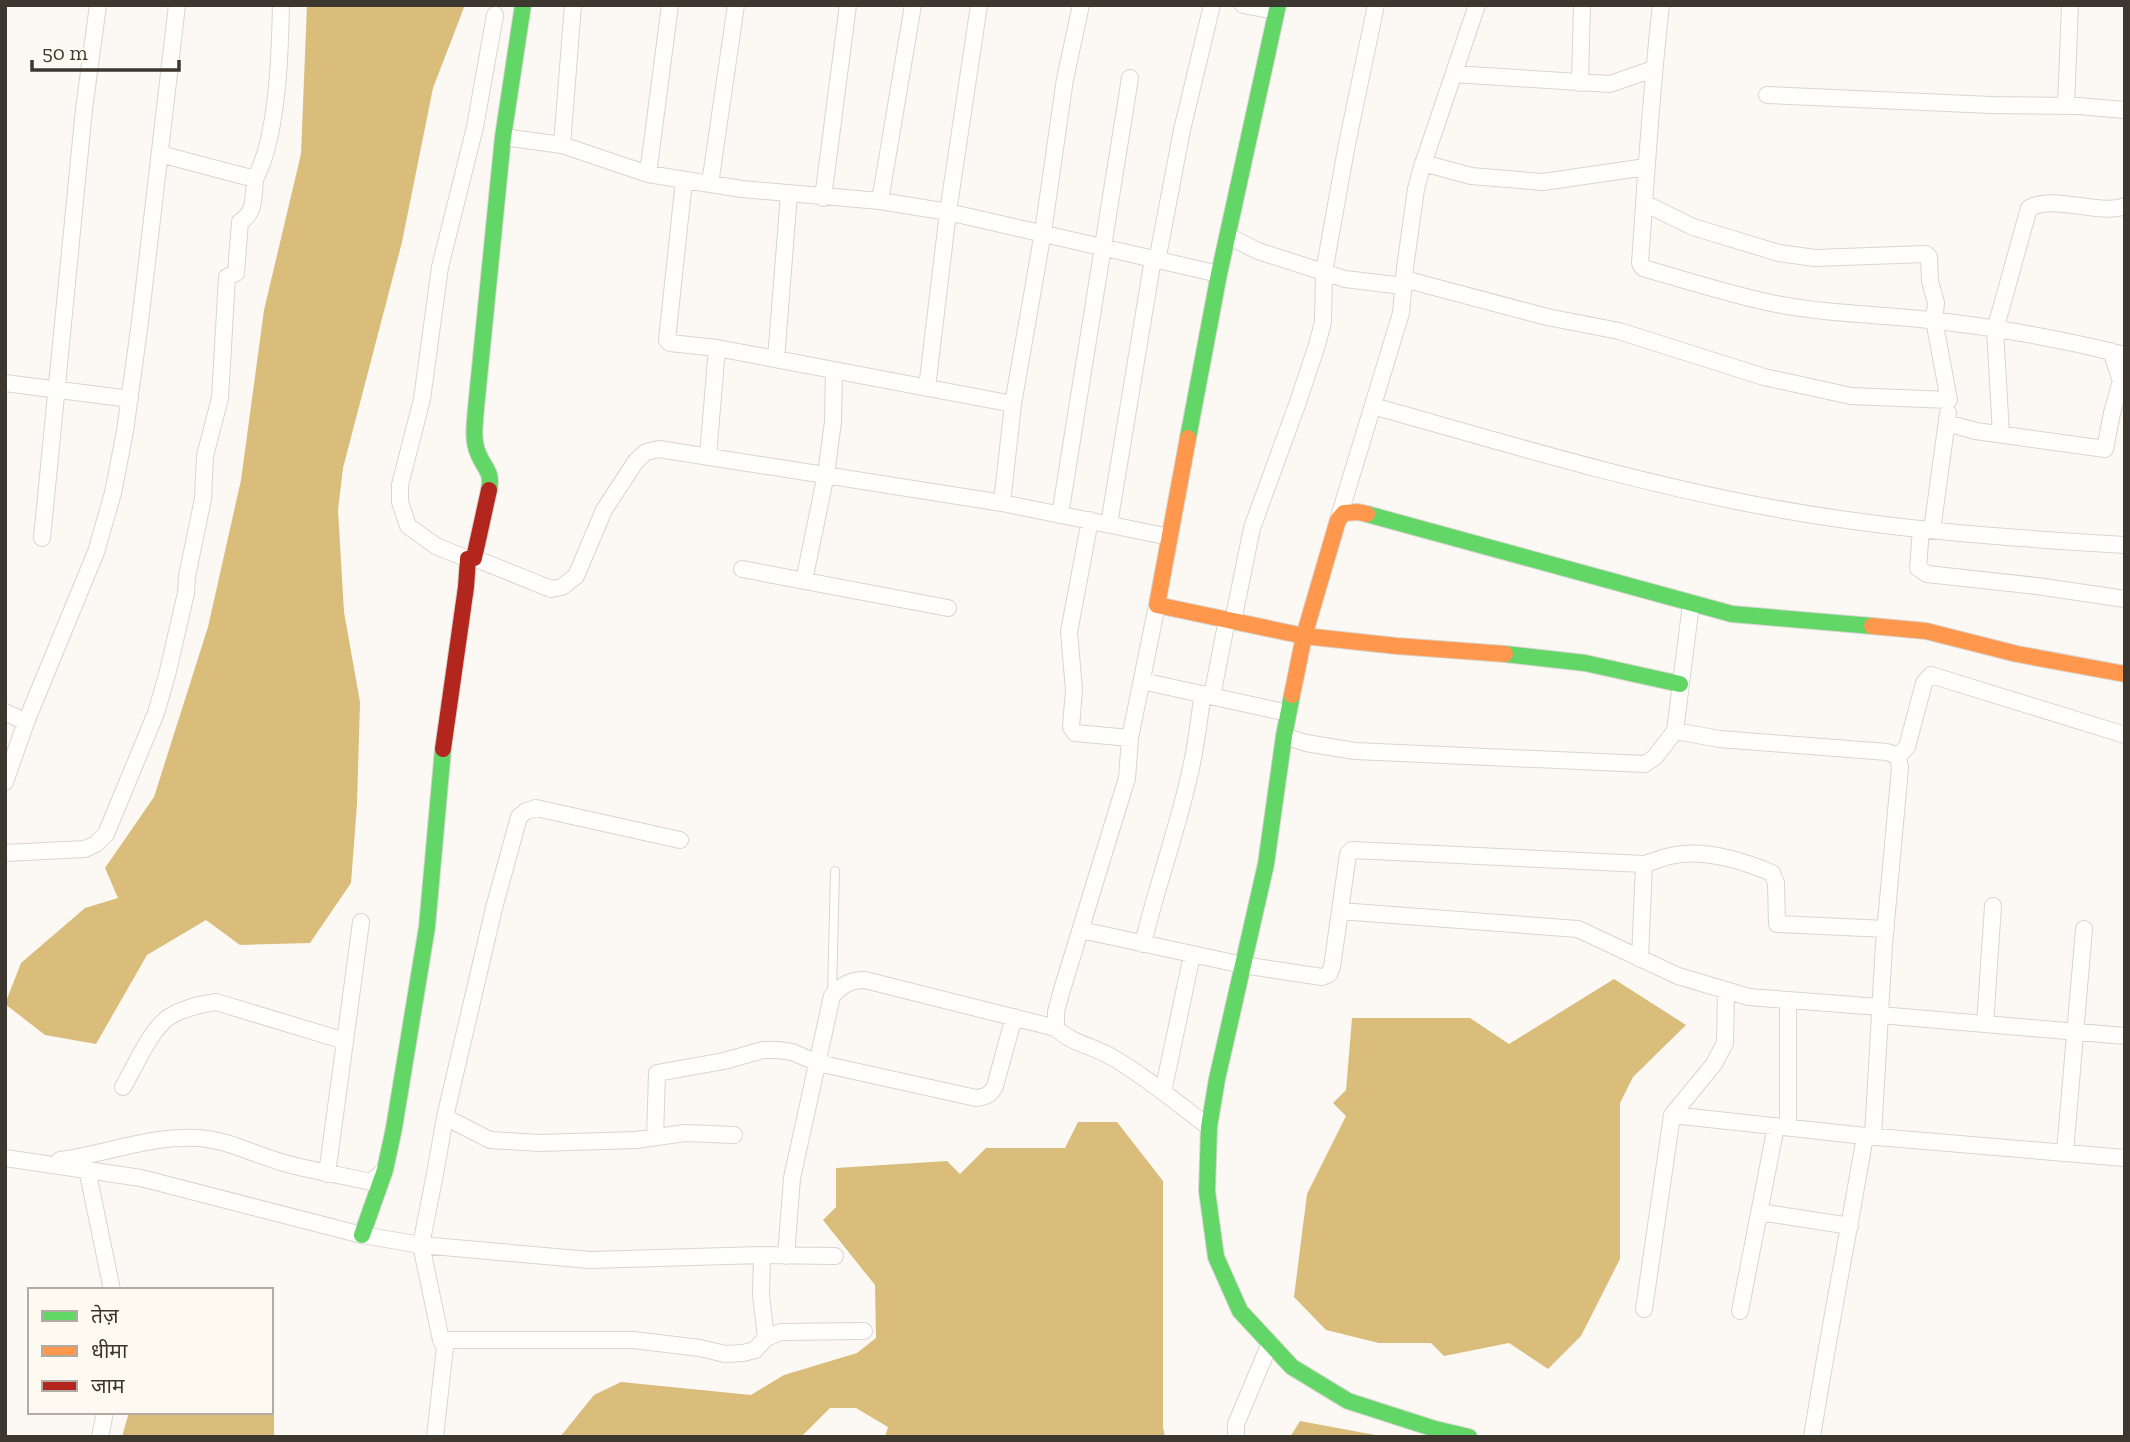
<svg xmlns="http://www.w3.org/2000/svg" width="2130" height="1442" font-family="'Zilla Slab','Noto Sans Devanagari',serif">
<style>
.water{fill:#dabc7b}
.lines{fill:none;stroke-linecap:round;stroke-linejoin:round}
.lane-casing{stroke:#d9d5cf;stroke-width:10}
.street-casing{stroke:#d9d5cf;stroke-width:18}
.fast-casing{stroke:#d9d5cf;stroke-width:18}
.slow-casing{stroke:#d9d5cf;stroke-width:18}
.jam-casing{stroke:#d9d5cf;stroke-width:18}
.lane{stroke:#fffefd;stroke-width:8}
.street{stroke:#fffefd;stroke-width:16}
.fast{stroke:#63d668;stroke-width:16}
.slow{stroke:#ff974d;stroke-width:16}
.jam{stroke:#b3261e;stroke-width:16}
</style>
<rect width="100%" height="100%" fill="#fcf9f4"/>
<path class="water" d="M307 5H465L433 88 402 242 343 468 338 510 344 612 360 702 357 804 351 883 310 943 240 945 206 920 147 955 96 1044 45 1035 5 1004 21 963 85 908 118 898 105 868 154 797 208 627 241 480 264 310 301 154Z
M1614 979 1686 1025 1633 1077 1620 1103V1259L1581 1336 1548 1369 1509 1343 1444 1356 1431 1343H1379L1326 1330 1294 1297 1307 1194 1346 1116 1333 1103 1346 1090 1352 1018H1470L1509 1044Z
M1078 1122H1117L1163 1181V1427L1165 1437H885L888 1427 856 1408H830L801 1437H560L594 1395 621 1382 751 1395 784 1375 857 1353 876 1338 875 1285 823 1220 836 1207V1168L947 1161 960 1174 986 1148H1065Z
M271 1360 274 1362V1437H122L129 1412H271Z
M1300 1421 1386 1437H1290Z"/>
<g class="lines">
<defs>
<path id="lane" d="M832 993 835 871"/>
<path id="street" d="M1243 5 1276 11
M1661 5C1651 91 1646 177 1640 263L1643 268C1685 280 1728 294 1771 303 1820 313 1870 314 1920 319 1988 326 2058 338 2125 355
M1454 74 1610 84 1653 69
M1580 83 1582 5
M1767 95 1991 105 2078 106 2125 110
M2066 106 2070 5
M503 137 562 145 648 174 742 189 880 201 948 212 1219 274
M562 145 573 5
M160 154 255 179C278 136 280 53 281 5
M1423 163 1471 176 1543 182 1646 167
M648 174 670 5
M684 180 668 331 667 340 670 343 717 348 1013 404
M710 184 736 5
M823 198 848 5
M880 201 913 5
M1228 236 1258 251 1345 279 1403 286
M1157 261 1182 130 1212 5
M1404 279 1547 317 1619 331 1764 377 1851 396 1949 400 1934 320 1936 303 1930 281 1929 257 1926 254 1815 258 1779 253 1693 227 1644 203
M776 359 789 194
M5 383 130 399
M927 388 948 212 979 5
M1373 406C1504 443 1633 482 1767 507 1885 529 2005 538 2125 545
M1947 423 1976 431 2105 449 2112 413 2121 381 2111 351
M2001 434 1995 330 2029 208C2056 194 2097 216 2125 206
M708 456 717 348
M1002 503 1013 404 1043 232 1065 79 1081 5
M1060 515 1130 78
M1090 520 1069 632 1074 690 1071 727 1075 733 1130 738
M1338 520 1401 313 1405 268 1416 189 1421 170 1477 5
M1109 524 1153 259
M1921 529 1918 568 1927 574 2037 586 2125 599
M1932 530 1948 413
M42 538 84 109 98 5
M474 558 551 589 562 587 576 576 604 510 636 461 646 452 659 449 1002 503 1170 537
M468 559 436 546 408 526 400 502V485L422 399 440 267 475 127 495 15
M742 569 948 608
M804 581 826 474 833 422 834 370
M1157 605 1130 738 1127 778 1061 993 1056 1012V1028C1071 1043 1092 1046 1110 1056 1145 1076 1177 1103 1209 1127
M1233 621 1252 528 1298 402 1317 345 1323 322 1324 272 1347 144 1376 5
M1142 681 1288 713
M1212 696 1227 620
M5 712 26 722
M1675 731 1691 604
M1284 736 1306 743 1355 751 1645 764 1655 757 1675 731 1720 739 1887 752 1898 756 1900 768 1884 944 1873 1136
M1898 756 1907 747 1924 683 1931 675 2125 735
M5 782 26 722 96 552 113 493 125 431 140 322 177 5
M680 840 536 808 526 811 519 817 494 908 445 1117 435 1174 421 1245 590 1260 762 1255 835 1256
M5 853 85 849 96 844 106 834 156 713 167 675 186 593 187 576 203 499 205 456 220 398 227 277 236 273 240 222C256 212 253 197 255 179
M1340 911 1578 929 1678 976 1749 997 1880 1007
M1081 930 1243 965 1322 977 1329 974 1332 967 1348 854 1352 850 1644 864C1653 862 1661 858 1670 856 1703 848 1741 860 1772 873L1776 883 1777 924 1886 929
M1143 944C1157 883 1180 824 1192 763 1197 741 1199 717 1203 694
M1640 959 1644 864
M1880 1015 2125 1036
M1985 1024 1993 906
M345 1041 361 922
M123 1087C135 1067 150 1030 169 1017 182 1009 201 1004 216 1002L345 1041 327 1174
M1163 1092 1192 955
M1672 1115 1865 1136
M445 1117 490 1140 539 1143 636 1140 685 1133 734 1135
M1788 1127V1001
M655 1137 657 1073 724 1061 763 1050H778L792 1052 818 1063 976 1098C985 1097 991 1095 995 1086L1014 1017
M2065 1152 2084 929
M5 1158 141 1178 362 1235 421 1245 441 1340 445 1347 435 1437
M60 1160C106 1154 151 1135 198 1138 228 1140 253 1154 281 1162 311 1171 341 1175 371 1182L385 1170
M87 1169 112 1290
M1760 1212 1850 1226
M762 1255 761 1295 766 1338
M786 1256 792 1178 832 996C842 985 850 980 865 980L1056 1028
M1644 1309 1672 1115 1714 1064 1725 1043 1726 990
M1740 1311 1776 1126
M441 1340H633L700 1348 725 1354 743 1353 755 1350 766 1338 781 1332 864 1331
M100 1437 105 1412
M1236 1437V1424L1270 1343
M1812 1437C1828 1336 1848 1236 1865 1136L2125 1158"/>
<path id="fast" d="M1188 438 1219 274 1278 5
M489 490C493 471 484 469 478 453 472 439 475 423 476 408L503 137 523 5
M1367 514 1732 614 1872 626
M1505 654 1585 663 1680 684
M1292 695 1284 736 1266 864 1217 1079 1209 1127 1207 1191 1216 1257 1240 1311 1292 1367 1348 1401 1435 1429 1469 1437
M362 1235 385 1170 394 1128 427 927 443 749"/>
<path id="slow" d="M1188 438 1157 605 1304 636 1338 520 1344 513 1358 512 1367 514
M1872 626 1926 631 2017 654 2125 674
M1292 695 1304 636 1397 646 1505 654"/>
<path id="jam" d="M443 749 466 587 468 559 474 558 489 490"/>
</defs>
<use href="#lane" class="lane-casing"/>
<use href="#street" class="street-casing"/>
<use href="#fast" class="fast-casing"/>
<use href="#slow" class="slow-casing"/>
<use href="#jam" class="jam-casing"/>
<use href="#lane" class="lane"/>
<use href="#street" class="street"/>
<use href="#fast" class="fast"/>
<use href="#slow" class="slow"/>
<use href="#jam" class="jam"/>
</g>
<rect width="2130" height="1442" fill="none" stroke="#3c372f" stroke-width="14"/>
<rect x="28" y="1288" width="245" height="126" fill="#fffaf1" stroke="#b1aca3" stroke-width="2"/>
<rect x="42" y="1311" width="35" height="10" fill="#63d668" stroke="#b1aca3" stroke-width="2"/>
<text x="91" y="1323" font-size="21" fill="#3c372f">तेज़</text>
<rect x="42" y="1346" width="35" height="10" fill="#ff974d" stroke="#b1aca3" stroke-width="2"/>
<text x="91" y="1358" font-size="21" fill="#3c372f">धीमा</text>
<rect x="42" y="1381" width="35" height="10" fill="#b3261e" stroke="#b1aca3" stroke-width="2"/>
<text x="91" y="1393" font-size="21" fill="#3c372f">जाम</text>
<path d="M32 60v10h147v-10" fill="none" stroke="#3c372f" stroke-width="3.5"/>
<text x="42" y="60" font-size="21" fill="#3c372f" stroke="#fffaf1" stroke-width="5" paint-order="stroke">50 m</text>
</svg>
